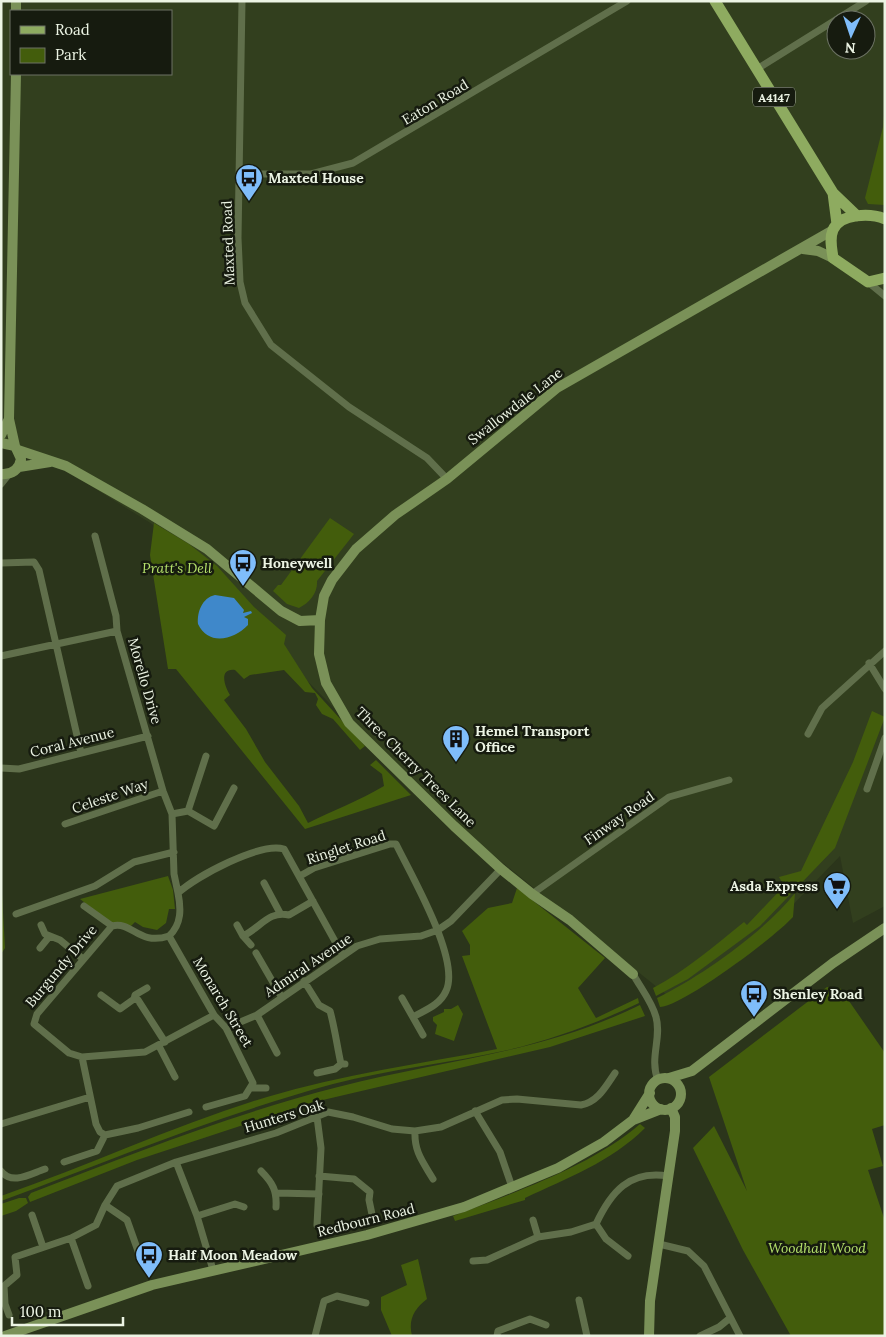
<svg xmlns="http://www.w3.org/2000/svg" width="886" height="1337" font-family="Lora,serif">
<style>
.built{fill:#323f1e;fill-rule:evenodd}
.green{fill:#435d0c}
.water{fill:#3f88ca}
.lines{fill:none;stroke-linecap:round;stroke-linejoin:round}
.street{stroke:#606f4b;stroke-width:7}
.secondary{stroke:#7a9158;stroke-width:10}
.primary{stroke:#8eab60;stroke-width:11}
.labels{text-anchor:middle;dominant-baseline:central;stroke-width:5;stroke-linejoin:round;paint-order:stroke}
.shield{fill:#161b0f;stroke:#acb3a4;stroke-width:1}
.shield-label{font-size:12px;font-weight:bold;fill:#ecf4e4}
.street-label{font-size:14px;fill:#ecf4e4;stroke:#161b0f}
.poi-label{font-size:14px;font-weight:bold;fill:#ecf4e4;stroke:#161b0f;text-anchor:start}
.park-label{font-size:14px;font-style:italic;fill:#b5e16b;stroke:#161b0f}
</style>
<rect width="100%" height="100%" fill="#2b351b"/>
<path class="built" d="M1 1H885V906L853 923 840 856 786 912 673 1000 426 801 152 524 57 465 1 445ZM11 11H171V74H11ZM836 20H866V50H836Z"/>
<path class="green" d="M885 104V205L868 204 865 198 883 127Z
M330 518 354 534 317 581C318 592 310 603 299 608L287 604 273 591 278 585H281Z
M154 523 189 544 217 566 254 607 286 635 284 644 312 688 365 746 360 750 333 719 322 714 316 705 318 699 315 693 305 692 284 670 250 675 244 679 235 670C217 668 226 689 230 695L224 700 246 729 265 762 299 806 308 823C334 810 359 801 384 786L382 774 370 765 376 760 411 795 305 829 176 669H168L150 555Z
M872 711 885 717 835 848 760 926 688 979 656 996 653 988C687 970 714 946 744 922L747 925 784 886 779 877 801 871 853 762Z
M1 876 5 948 1 954Z
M168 876 173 890 175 909H169L166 923 157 930 143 927 135 922 130 927 111 923 80 899Z
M517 888 605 958 578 988 596 1018 638 998 639 1003C597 1023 554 1039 508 1050 450 1063 391 1069 333 1084 219 1115 111 1160 1 1201V1196C91 1165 177 1124 267 1097 343 1074 420 1064 497 1049L462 956 470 955V945L462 931 488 908 512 903Z
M795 893 793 917C775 937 683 1006 660 1007L657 998C702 976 764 932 795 893Z
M827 987 840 988 885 1053V1125L872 1129 883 1166 868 1170 885 1221V1336H791L743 1250 693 1148 714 1126 747 1191 709 1077Z
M458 1005 463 1014 454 1041 435 1034 437 1025 433 1021V1017L444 1012V1009H451Z
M640 1005 645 1016 550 1047 310 1103 137 1160 30 1202 28 1197 31 1193C132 1154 233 1114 338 1087 443 1060 540 1054 640 1005Z
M640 1124 645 1128C611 1162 567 1178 525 1198V1200L455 1221 453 1216C515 1192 590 1167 640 1124Z
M19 1198H26L28 1203 16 1211 1 1216V1204Z
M418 1259 427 1299C414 1309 408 1320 412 1336H392L381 1310V1297L407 1285 401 1265Z"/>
<path class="water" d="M215 595 234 598 244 610 243 613 251 611 252 613 244 617 248 619V625C234 640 208 646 198 624 197 612 202 598 215 595Z"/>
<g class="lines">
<path class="street" d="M242 1 238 238 240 282 245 303 271 345 349 407 427 458 447 479
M757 69 866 1
M240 174H311L353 163 627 1
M868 282 885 296
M1 484 9 474
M95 536 116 616 117 631 163 791 172 814 174 874 178 893
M1 563 34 562 39 570 81 753
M1 656 117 631
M869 663 885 689
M808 734 822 708 885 651
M1 768 19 769 148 736
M867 789 885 738
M188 811 214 826 234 788
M172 814 188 811 206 756
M65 824 163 791
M300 876 314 868 390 844H396C411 875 461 960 446 991 440 1005 425 1010 413 1017
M264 883 280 913
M532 894 669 797 729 780
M84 906 112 926
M16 914 95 886 134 862 174 852
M41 925 45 934 60 940 83 959
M237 925 243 936
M169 936C138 946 133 921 112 926L37 1014 34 1024 69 1053 82 1057 145 1052 214 1015
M169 936C182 924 181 908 178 893 197 876 260 842 284 849L342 954
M169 936 214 1015 226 1028 253 1083 245 1096 206 1107
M251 945 243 936C260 928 269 910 289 915L313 901
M40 948 49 937
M256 953 282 998
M633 974C640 987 652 1002 656 1017 662 1038 649 1058 658 1080
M304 981 319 1005 330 1011C335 1029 337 1046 341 1064H345
M101 995 120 1009 134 999 138 1000 165 1042
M402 998 423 1035
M134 999 135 995 147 988
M257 1015 277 1053
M226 1028 257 1015 357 946 380 939 421 936 438 930 451 921 501 869
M159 1046 175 1077
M82 1057 96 1124 100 1132 105 1135 138 1128 189 1112
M317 1073 335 1069 341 1064
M252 1088H266
M475 1111 500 1152 512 1187
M317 1117 321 1148 317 1225
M1 1124 90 1097
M415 1131C414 1152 423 1162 433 1179
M64 1162 97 1151 105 1135
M176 1162 197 1216 213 1270
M1 1171C12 1186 32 1173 45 1169
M261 1171C273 1183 277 1191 276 1207
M319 1176 354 1179 370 1192 369 1200 373 1219
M277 1193 319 1194
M105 1205 127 1220 143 1265
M32 1215 43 1247
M197 1216 235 1204 244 1207
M533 1220 538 1237
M596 1224 606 1239 628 1256
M71 1238 88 1286
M659 1244 688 1251 704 1266 740 1336
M473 1261 487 1260 538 1237 571 1232 596 1224C611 1192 629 1170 668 1176
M579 1300 587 1336
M9 1315 5 1304 4 1286 17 1275 15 1257 71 1238 96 1225 105 1205 117 1186 176 1162 276 1133 328 1112 353 1117 392 1129 415 1131 441 1127 502 1100 517 1099 581 1105C598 1102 606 1086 615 1073
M315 1336 324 1301 337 1296 366 1303
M497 1336 498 1331 530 1319 546 1325
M700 1336 719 1327 730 1318"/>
<path class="secondary" d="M16 1V11
M803 249 818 251 833 258
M1 435 9 419
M1 443 15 446 21 459C19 470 12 475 1 474
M15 446 9 419 16 74
M18 450 66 466 142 509 207 549 281 611 300 621 320 620
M19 467 50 462
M633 974 570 920 532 894 501 869 454 826 349 723 326 683 319 654 320 620 324 596 332 580 356 549 395 515 447 479 557 388 833 230
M669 1078 692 1071 833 963 885 928
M649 1094a16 16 0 1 1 32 0a16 16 0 1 1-32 0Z
M633 1120 650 1093
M5 1336 152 1285 367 1235 464 1207 558 1168 604 1142 633 1120 661 1109
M649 1336 650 1301 675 1131V1117L671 1108"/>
<path class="primary" d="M715 1 833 193 857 216
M833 193 837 224
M885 219C871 213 840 213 833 230 829 239 832 249 833 258L868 282 885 278"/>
</g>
<defs>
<symbol id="bus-pin" viewBox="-11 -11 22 30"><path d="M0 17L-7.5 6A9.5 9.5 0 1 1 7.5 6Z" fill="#7fbdfa" stroke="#161b0f"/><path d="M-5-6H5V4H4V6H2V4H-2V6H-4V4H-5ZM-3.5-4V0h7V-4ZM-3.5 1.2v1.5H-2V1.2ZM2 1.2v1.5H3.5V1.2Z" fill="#111"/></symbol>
<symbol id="building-pin" viewBox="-11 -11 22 30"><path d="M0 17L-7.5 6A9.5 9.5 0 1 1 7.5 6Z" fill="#7fbdfa" stroke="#161b0f"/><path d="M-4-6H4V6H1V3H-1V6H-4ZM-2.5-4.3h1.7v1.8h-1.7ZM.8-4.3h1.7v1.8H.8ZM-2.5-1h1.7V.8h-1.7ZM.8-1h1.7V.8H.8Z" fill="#111"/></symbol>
<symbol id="supermarket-pin" viewBox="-11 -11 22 30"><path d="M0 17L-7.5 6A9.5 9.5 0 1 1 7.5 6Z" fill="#7fbdfa" stroke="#161b0f"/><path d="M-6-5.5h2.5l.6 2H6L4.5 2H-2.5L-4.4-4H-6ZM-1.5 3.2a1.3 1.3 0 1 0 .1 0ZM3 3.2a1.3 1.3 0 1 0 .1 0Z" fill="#111"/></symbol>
</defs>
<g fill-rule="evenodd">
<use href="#bus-pin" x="233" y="162" width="32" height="43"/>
<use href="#bus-pin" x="227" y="547" width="32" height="43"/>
<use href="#building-pin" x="440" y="723" width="32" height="43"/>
<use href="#supermarket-pin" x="821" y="870" width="32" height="43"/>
<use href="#bus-pin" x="738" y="978" width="32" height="43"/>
<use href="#bus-pin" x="133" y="1239" width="32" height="43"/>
</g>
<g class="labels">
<rect class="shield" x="753" y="87.5" width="42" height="19" rx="4"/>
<g class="shield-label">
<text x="774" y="97">A4147</text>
</g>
<g class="street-label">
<text transform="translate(435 102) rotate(-31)">Eaton Road</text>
<text transform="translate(228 243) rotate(-92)">Maxted Road</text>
<text transform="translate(515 406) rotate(-38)">Swallowdale Lane</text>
<text transform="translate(145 681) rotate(74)">Morello Drive</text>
<text transform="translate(72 742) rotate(-14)">Coral Avenue</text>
<text transform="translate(416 767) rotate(45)">Three Cherry Trees Lane</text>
<text transform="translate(110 796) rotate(-19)">Celeste Way</text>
<text transform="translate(619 818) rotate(-35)">Finway Road</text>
<text transform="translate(346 847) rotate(-18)">Ringlet Road</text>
<text transform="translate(308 965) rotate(-34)">Admiral Avenue</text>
<text transform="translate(61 966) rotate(-50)">Burgundy Drive</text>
<text transform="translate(223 1002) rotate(59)">Monarch Street</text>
<text transform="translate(284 1116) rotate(-17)">Hunters Oak</text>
<text transform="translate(366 1220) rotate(-14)">Redbourn Road</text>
</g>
<g class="poi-label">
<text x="268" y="178">Maxted House</text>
<text x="262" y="563">Honeywell</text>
<text x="475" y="731">Hemel Transport<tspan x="475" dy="16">Office</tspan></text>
<text x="818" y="886" text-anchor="end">Asda Express</text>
<text x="773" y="994">Shenley Road</text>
<text x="168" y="1255">Half Moon Meadow</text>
</g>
<g class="park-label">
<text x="177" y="568">Pratt's Dell</text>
<text x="817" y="1248">Woodhall Wood</text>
</g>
</g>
<rect width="886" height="1337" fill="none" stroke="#ecf4e4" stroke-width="5"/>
<rect x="10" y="10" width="162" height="65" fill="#161b0f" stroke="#6c7264"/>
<rect x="20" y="26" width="25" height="8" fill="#8eab60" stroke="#6c7264"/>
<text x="55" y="35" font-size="15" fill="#ecf4e4">Road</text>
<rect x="20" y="48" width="25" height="15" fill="#435d0c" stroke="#6c7264"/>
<text x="55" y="60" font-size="15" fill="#ecf4e4">Park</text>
<g transform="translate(851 35) rotate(183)"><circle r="24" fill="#161b0f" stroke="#6c7264"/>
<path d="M0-4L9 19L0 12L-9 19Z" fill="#7fbdfa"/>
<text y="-8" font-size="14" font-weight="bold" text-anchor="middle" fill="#ecf4e4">N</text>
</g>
<path d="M12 1317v8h111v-8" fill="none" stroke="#ecf4e4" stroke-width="2.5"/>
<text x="20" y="1317" font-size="15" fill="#ecf4e4" stroke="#161b0f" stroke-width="4" paint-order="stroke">100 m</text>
</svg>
